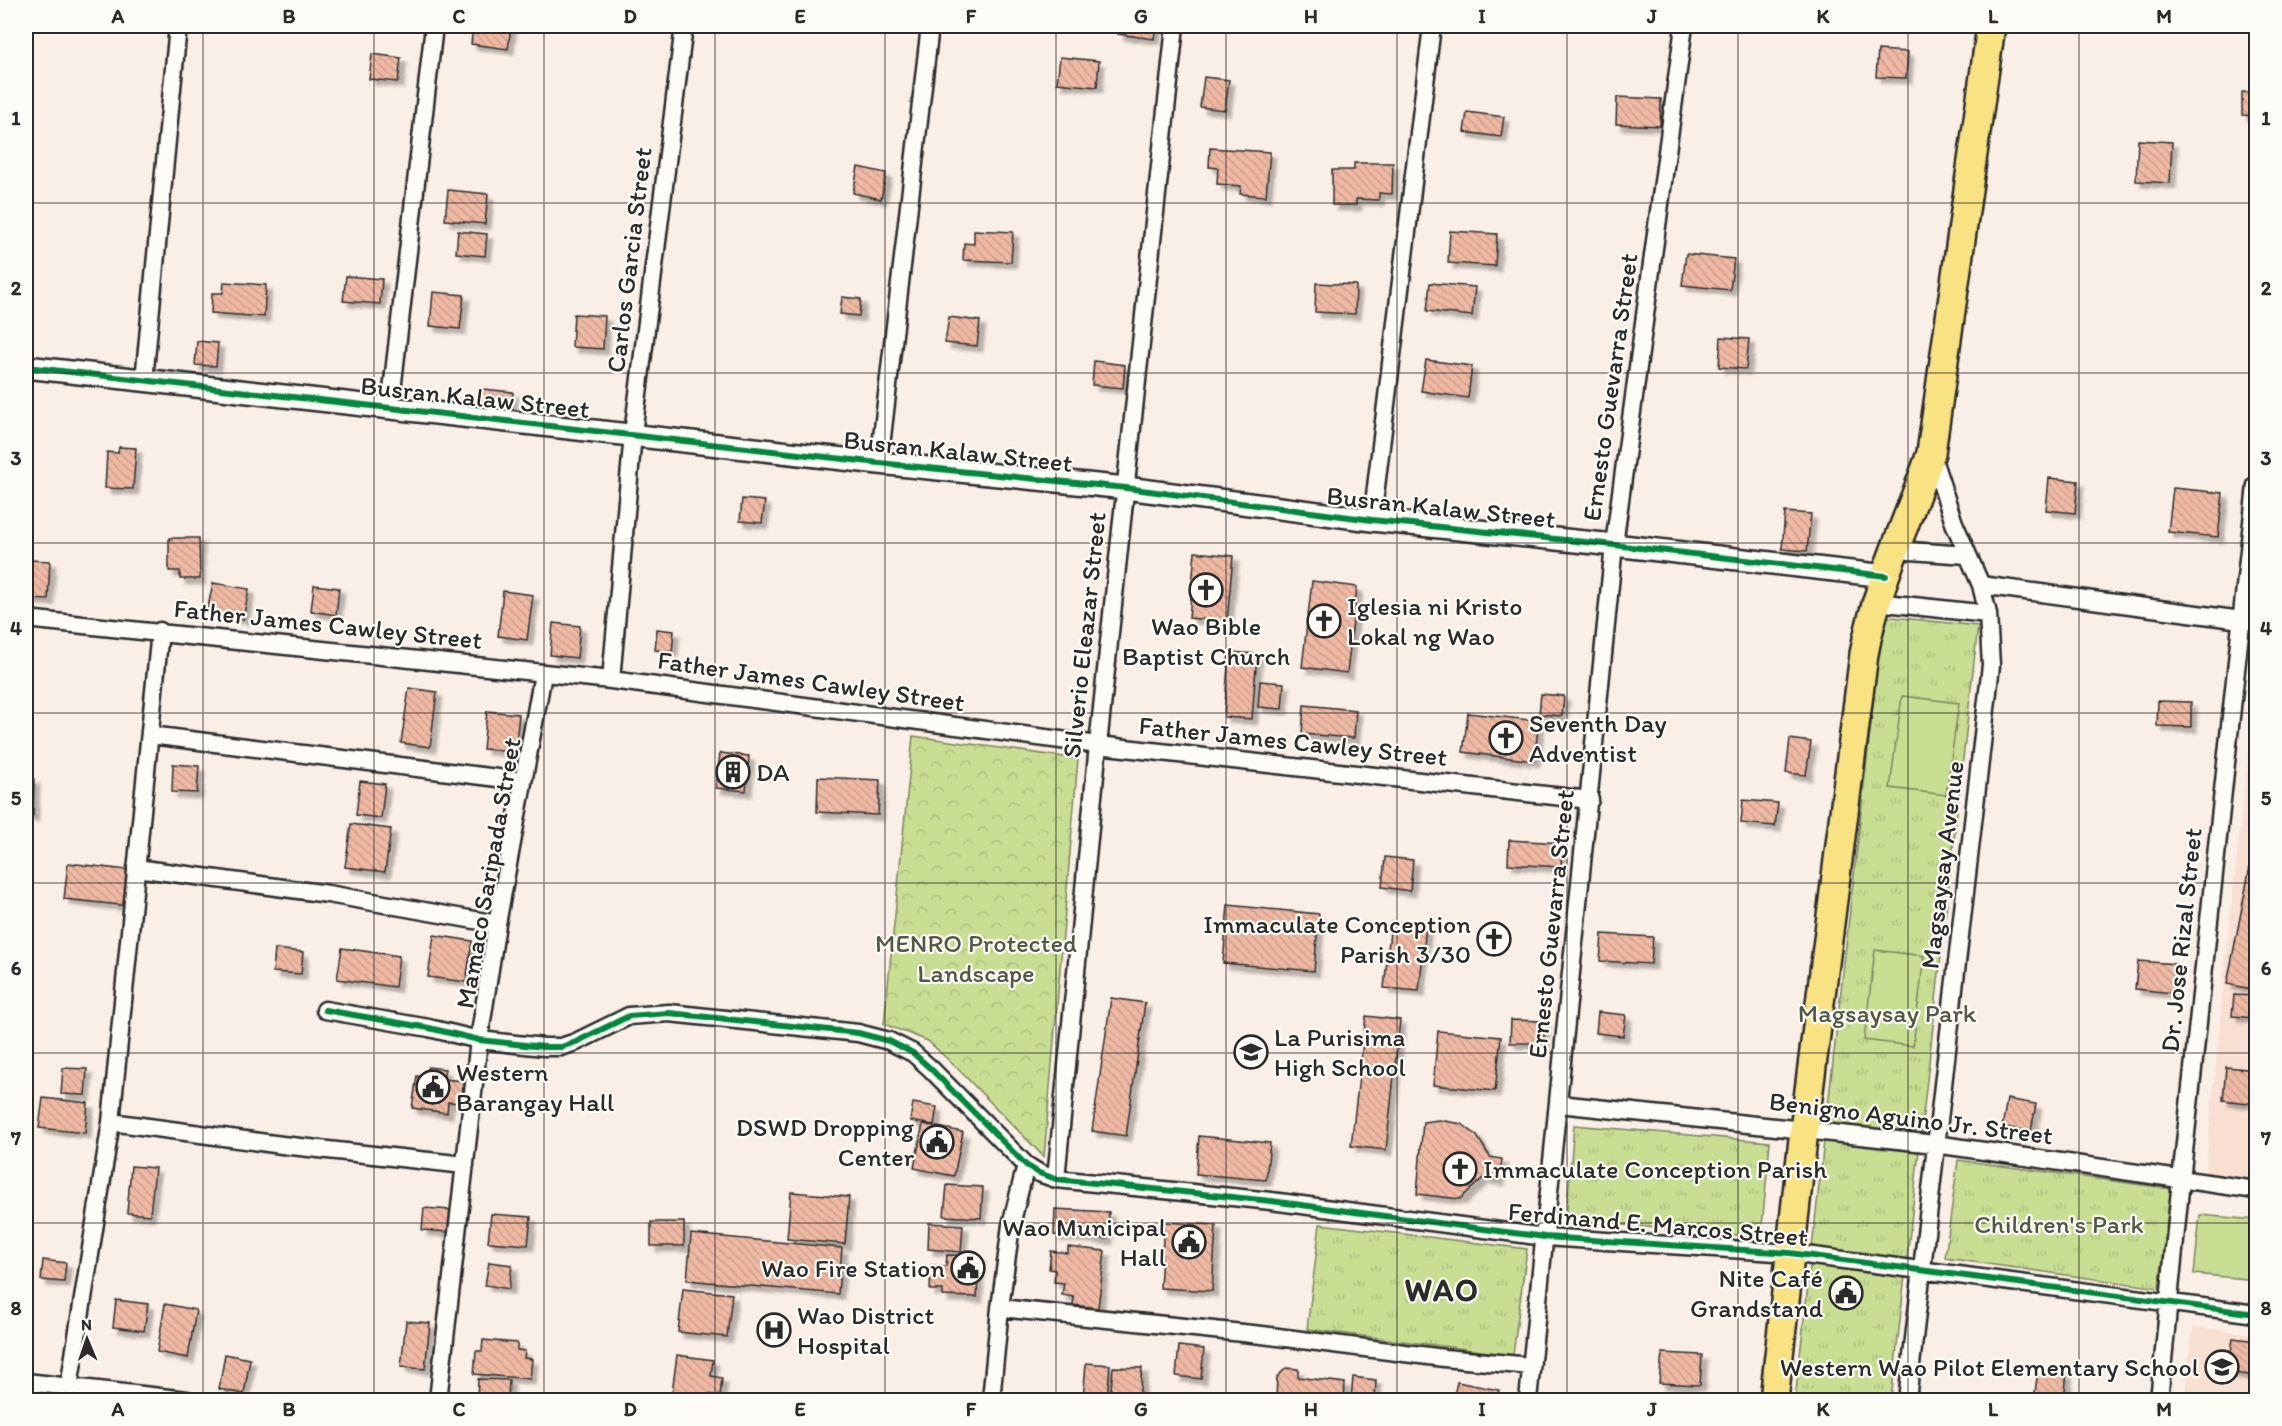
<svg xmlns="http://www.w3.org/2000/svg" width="2282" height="1426" font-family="Itim,sans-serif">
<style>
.built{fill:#f7dfd2}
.forest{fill:url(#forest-crowns);stroke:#7a845f;stroke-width:1.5}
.park{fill:url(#park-tufts);stroke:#7a845f;stroke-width:1.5}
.pitch{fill:#c8de93;stroke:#7a845f;stroke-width:1.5}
.building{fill:url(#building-back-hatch);stroke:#2b2b2b;stroke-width:1.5;filter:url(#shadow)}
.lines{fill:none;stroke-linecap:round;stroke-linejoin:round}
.minor-casing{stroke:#2b2b2b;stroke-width:21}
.tertiary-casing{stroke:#2b2b2b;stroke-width:26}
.primary-casing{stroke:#2b2b2b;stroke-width:32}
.minor{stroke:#fdfcf7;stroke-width:16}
.tertiary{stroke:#fdfcf7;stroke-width:21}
.primary{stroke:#f8e281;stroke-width:27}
.cycleway-casing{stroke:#fdfcf7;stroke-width:10}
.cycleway{stroke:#00873e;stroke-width:6}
.grid{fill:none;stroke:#2b2b2b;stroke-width:1.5;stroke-opacity:0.55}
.labels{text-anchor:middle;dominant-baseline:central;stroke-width:4.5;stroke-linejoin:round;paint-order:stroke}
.street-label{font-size:26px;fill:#2b2b2b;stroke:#fdfcf7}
.poi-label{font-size:26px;fill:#2b2b2b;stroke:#fdfcf7;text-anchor:start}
.park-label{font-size:26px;fill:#525845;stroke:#fdfcf7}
.district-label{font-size:32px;font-weight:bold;letter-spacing:1.5px;fill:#2b2b2b;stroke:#fdfcf7}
.neatline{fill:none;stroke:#2b2b2b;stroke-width:2}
.grid-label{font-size:20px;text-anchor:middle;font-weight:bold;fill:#2b2b2b}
</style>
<defs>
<pattern id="forest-crowns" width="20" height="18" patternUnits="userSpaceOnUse" patternTransform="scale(1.5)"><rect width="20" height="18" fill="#c8de93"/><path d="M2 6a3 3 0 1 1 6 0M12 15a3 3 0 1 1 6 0" fill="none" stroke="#acbf7f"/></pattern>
<pattern id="park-tufts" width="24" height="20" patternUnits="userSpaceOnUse" patternTransform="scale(1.5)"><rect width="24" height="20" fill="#c8de93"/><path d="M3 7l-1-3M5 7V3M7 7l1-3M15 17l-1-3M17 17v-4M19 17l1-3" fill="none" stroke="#acbf7f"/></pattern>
<pattern id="building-back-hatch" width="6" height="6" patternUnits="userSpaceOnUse" patternTransform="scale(1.5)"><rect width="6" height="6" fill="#efb9a3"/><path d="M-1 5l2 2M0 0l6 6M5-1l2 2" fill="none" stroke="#cd9f8c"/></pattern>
<filter id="shadow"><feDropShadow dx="5.5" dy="5.5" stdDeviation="1.5" flood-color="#0004"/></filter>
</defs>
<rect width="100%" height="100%" fill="#faefe6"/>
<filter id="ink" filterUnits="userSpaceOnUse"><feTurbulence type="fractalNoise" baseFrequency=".0167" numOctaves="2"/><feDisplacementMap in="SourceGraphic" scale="12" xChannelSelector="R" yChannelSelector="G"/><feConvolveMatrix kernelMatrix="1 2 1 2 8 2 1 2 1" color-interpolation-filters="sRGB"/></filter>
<g filter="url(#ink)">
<path class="built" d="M2256 685V1183L2205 1177 2228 936Z
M2193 1327 2256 1334V1400H2184Z"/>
<path class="forest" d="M913 736 1078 759 1044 1157 959 1070 928 1041 884 1024Z"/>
<path class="park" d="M1883 616 1978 626 1891 1400H1795Z
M1574 1125 1770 1142 1761 1237 1566 1220Z
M1958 1160 2172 1189 2159 1288 1945 1258Z
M1320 1224 1527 1249 1513 1355 1307 1329Z"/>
<path class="pitch" d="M1902 696 1959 703 1946 795 1890 788Z
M1875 950 1924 956 1913 1046 1864 1040Z
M2200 1215 2256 1220V1280L2194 1274Z"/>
<path class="building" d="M473 26H511L508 49 471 44Z
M1119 26H1156L1154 39 1118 34Z
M1878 50 1908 52 1906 78 1876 77Z
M372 54 401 58 398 82 369 79Z
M1060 57 1099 61 1097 87 1057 83Z
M1204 77 1229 80 1225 110 1200 107Z
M2242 92H2256V116L2242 115Z
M1617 97 1661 99 1660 126 1616 124Z
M1467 112 1504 117 1501 137 1464 132Z
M2138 140 2172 142 2170 183 2136 181Z
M1210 148 1270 152 1266 196 1240 194 1241 186 1217 184 1218 168 1209 167Z
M1354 163H1393L1392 194 1379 193V200L1356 199V205H1332V170H1354Z
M858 167 886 173 881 199 853 193Z
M448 190 488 194 485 224 445 220Z
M974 230 1013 232 1011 262 963 260 964 243 974 244Z
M458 231 487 234 485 256 456 253Z
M1450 231 1497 234 1495 266 1448 263Z
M1686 254 1734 259 1730 290 1682 285Z
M346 276 382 279 380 304 343 301Z
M224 282 266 285 264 317 211 313 212 293H223Z
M1316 283 1356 285 1355 314 1315 312Z
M1430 283 1475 287 1472 316 1427 311Z
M433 292 464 295 460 329 430 326Z
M842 297 861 299 859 316 840 314Z
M574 314 605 316 603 349 572 347Z
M949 317 980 321 977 346 945 343Z
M1721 337 1749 339 1746 369 1719 367Z
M197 341 218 343 216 366 195 365Z
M1426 360 1472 366 1468 398 1421 391Z
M1094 361 1125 365 1123 388 1092 385Z
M482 389 513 392 511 412 480 409Z
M119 447 136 448 133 489 105 488 107 452 118 453Z
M2049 478 2078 481 2075 513 2046 510Z
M2173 488 2223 493 2218 537 2168 532Z
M742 499 765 501 762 523 740 521Z
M1785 512 1811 514 1807 551 1782 549Z
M169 538H199L200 579H180V571H169Z
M1195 552 1233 556 1227 622 1189 618Z
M26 560 50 561 48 600 30 599 31 593H26Z
M1312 581 1357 587 1347 673 1302 667Z
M213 583 249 589 243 619 207 612Z
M314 585 339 588 336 615 311 611Z
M503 591 533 595 527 640 498 636Z
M553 623 580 626 577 658 550 655Z
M657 629 674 631 672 652 655 650Z
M1229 652 1257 654 1252 719 1224 717Z
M1260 681 1284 683 1282 709 1258 707Z
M409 688 437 692 430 747 401 743Z
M1541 694 1564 696 1562 716 1539 714Z
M2158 701 2191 702V727L2157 726Z
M1304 705 1356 710 1354 738 1302 734Z
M487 711 519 714 515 752 483 749Z
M1468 713 1539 721 1534 761 1463 752Z
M1790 739 1811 742 1806 775 1786 773Z
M720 753 749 756 746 791 716 788Z
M173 764 199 766 197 793 172 792Z
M818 777 880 780 878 815 817 812Z
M26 779H34L33 816 26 815Z
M360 781 385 784 381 818 356 815Z
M1743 800 1778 803 1775 826 1741 823Z
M2255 814H2256V843L2251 842Z
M351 824 391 829 385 872 345 867Z
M1509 840 1562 843 1561 867 1508 864Z
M2254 846H2256V990L2227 984Z
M1385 857 1413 860 1410 891 1382 887Z
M68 863 135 871 130 906 64 899Z
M1228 905 1319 914 1314 971 1223 963Z
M1391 922 1426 926 1419 991 1384 988Z
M1602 934 1653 937 1651 964 1600 961Z
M434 935 472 941 466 982 428 977Z
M342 948 399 956 395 987 337 979Z
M275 949 303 952 301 974 273 972Z
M2138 961 2176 964 2173 993 2135 989Z
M2234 995 2256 996V1018L2232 1016Z
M1111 998 1145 1003 1126 1136 1092 1131Z
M1598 1012 1626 1015 1623 1036 1596 1033Z
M1366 1016 1400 1020 1386 1150 1351 1146Z
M1511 1020 1544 1021V1043H1510Z
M1438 1031 1501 1037 1495 1091 1433 1085Z
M428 1067 445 1069 443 1079 464 1081 460 1103 448 1102 447 1113 412 1108 417 1076 427 1077Z
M2226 1067 2256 1070V1104L2223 1100Z
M63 1068 87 1069 85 1095 61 1094Z
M43 1098 88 1103 85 1133 39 1128Z
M2007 1099 2036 1104 2031 1131 2002 1127Z
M913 1103 937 1107 934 1125 910 1121Z
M1439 1120 1462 1124 1477 1136 1490 1157 1502 1159 1499 1180 1483 1178 1460 1199 1417 1194 1423 1122Z
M923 1124 963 1132 954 1176 914 1168Z
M1199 1136 1270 1143 1266 1180 1196 1174Z
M131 1166 155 1168 150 1215 127 1213Z
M947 1185 983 1187 981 1218 944 1216Z
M791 1192 849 1197 845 1244 787 1239Z
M424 1208 450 1210 448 1232 422 1230Z
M1055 1209 1109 1212 1107 1239 1054 1235Z
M491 1214 531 1217 528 1245 488 1242Z
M651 1222H684V1246H651Z
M1164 1222 1216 1225 1212 1291 1160 1288Z
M929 1223 963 1225 961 1252 928 1249Z
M691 1234 842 1248 838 1294 687 1280Z
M1068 1247 1105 1251 1098 1308 1073 1305 1074 1297 1062 1295 1064 1283 1054 1282 1055 1270 1049 1269 1051 1251 1068 1253Z
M947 1255 979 1256 977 1297 943 1296V1290H930L931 1265 946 1266Z
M43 1260 66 1263 64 1282 41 1280Z
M489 1262 512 1265 509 1289 485 1285Z
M683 1289 732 1294 727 1337 678 1332Z
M116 1300 148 1304 144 1331 113 1327Z
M165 1304 196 1310 188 1358 157 1352Z
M406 1321 430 1323 425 1369 401 1367Z
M2233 1338 2256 1341V1376L2228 1372Z
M483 1340 517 1343V1350L525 1351 524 1358 532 1359 530 1379 474 1374 476 1351H482Z
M1179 1346 1204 1349 1201 1379 1176 1376Z
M1662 1353 1702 1355 1700 1385 1659 1383Z
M225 1354 250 1359 244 1394 219 1389Z
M677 1355 713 1360 711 1376 722 1378 720 1396 709 1394 708 1400H671Z
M1086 1363 1110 1365 1107 1400H1083Z
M1113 1367 1142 1368 1139 1400H1110Z
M1286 1368 1298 1369V1377L1345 1383 1344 1400H1276L1277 1377Z
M2038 1370 2067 1373 2064 1400H2034Z
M1353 1377 1376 1380 1375 1400H1351Z
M478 1379 509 1380 508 1400H477Z
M1457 1382 1499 1390 1497 1400H1453Z
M2184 1395 2200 1396V1400H2183Z"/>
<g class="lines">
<defs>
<path id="minor" d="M144 380 178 26
M390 408 434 26
M879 463 930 26
M1372 520 1432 26
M1896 550 1967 555
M1981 585 2256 622
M1876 602 1988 614
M26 619 611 680 1098 745 1590 800
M611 680 633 434 684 26
M150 735 522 781
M136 868 328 894 497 924
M325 1010 429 1028 479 1040 544 1047H561L576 1042 629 1016 669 1013 858 1033 889 1041 913 1053 931 1069 1026 1165 1039 1173 1056 1179 1271 1201 1545 1237 1790 1253 2256 1314
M1559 1104 1935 1144 2256 1190
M111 1122 282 1145 465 1165
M1056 1179 1098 745 1175 26
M1000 1308 1262 1335 1444 1358 1531 1366
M26 1382 187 1400
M69 1387 111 1122 160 631
M438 1400 479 1040 497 924 543 674
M991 1400 1000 1308 1011 1225 1026 1165
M1528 1400 1614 545 1684 26
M1907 1400 1991 665 1988 614 1981 585 1954 523 1931 453
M2159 1400 2181 1180 2256 485"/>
<path id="tertiary" d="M26 367 879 463 1126 488 1372 520 1614 545 1886 576"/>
<path id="primary" d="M1774 1400 1804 1130 1864 654C1876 585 1909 519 1931 453L1991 26"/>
</defs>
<use href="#minor" class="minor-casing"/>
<use href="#tertiary" class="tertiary-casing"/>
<use href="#primary" class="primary-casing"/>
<use href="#minor" class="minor"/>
<use href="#tertiary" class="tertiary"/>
<use href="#primary" class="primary"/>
<defs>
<path id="cycleway" d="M26 367 879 463 1126 488 1372 520 1614 545 1886 576
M325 1010 429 1028 479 1040 544 1047H561L576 1042 629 1016 669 1013 858 1033 889 1041 913 1053 931 1069 1026 1165 1039 1173 1056 1179 1271 1201 1545 1237 1790 1253 2256 1314"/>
</defs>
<use href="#cycleway" class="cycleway-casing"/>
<use href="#cycleway" class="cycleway"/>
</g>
</g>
<path class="grid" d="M203 26V1400M374 26V1400M544 26V1400M715 26V1400M885 26V1400M1056 26V1400M1226 26V1400M1397 26V1400M1567 26V1400M1738 26V1400M1908 26V1400M2079 26V1400M26 203H2256M26 373H2256M26 543H2256M26 713H2256M26 883H2256M26 1053H2256M26 1223H2256"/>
<defs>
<symbol id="church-ring" viewBox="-11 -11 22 22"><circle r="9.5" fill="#fdfcf7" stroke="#2b2b2b" stroke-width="1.5"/><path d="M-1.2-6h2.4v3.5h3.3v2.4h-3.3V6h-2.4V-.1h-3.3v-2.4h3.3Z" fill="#2b2b2b"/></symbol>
<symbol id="building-ring" viewBox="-11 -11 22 22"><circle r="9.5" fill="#fdfcf7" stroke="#2b2b2b" stroke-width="1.5"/><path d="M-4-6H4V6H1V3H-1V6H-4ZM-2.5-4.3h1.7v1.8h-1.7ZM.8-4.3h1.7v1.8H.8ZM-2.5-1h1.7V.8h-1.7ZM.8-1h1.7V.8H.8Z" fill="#2b2b2b"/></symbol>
<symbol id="school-ring" viewBox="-11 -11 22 22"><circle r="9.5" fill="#fdfcf7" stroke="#2b2b2b" stroke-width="1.5"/><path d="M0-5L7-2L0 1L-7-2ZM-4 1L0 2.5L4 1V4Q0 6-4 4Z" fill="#2b2b2b"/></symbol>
<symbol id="civic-ring" viewBox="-11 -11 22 22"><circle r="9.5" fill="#fdfcf7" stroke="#2b2b2b" stroke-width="1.5"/><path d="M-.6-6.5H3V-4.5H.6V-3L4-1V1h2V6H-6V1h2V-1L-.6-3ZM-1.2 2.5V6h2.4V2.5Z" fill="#2b2b2b"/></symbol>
<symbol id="hospital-ring" viewBox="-11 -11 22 22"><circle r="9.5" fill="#fdfcf7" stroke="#2b2b2b" stroke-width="1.5"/><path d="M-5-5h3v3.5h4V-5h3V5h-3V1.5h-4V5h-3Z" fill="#2b2b2b"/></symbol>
</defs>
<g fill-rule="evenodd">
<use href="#church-ring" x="1187" y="571" width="38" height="38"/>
<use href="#church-ring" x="1305" y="602" width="38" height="38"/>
<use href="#church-ring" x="1487" y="719" width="38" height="38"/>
<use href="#building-ring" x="714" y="753" width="38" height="38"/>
<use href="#church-ring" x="1475" y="920" width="38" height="38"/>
<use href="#school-ring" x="1232" y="1033" width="38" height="38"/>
<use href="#civic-ring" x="414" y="1068" width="38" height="38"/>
<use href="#civic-ring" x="918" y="1123" width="38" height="38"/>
<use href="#church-ring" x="1441" y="1150" width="38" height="38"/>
<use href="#civic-ring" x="1170" y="1223" width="38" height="38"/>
<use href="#civic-ring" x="949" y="1249" width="38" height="38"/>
<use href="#civic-ring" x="1827" y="1274" width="38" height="38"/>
<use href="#hospital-ring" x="755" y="1311" width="38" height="38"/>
<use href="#school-ring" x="2203" y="1348" width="38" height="38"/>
</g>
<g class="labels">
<g class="street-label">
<text transform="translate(629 260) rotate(-83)">Carlos Garcia Street</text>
<text transform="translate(1610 387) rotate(-82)">Ernesto Guevarra Street</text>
<text transform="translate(475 397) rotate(6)">Busran Kalaw Street</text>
<text transform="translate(958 451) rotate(6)">Busran Kalaw Street</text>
<text transform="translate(1441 507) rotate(6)">Busran Kalaw Street</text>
<text transform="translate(328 624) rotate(6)">Father James Cawley Street</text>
<text transform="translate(1084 635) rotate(-84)">Silverio Eleazar Street</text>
<text transform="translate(811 681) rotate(8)">Father James Cawley Street</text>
<text transform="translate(1293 741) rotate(6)">Father James Cawley Street</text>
<text transform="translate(1942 865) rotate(-83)">Magsaysay Avenue</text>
<text transform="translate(488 873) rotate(-80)">Mamaco Saripada Street</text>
<text transform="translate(1551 924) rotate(-84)">Ernesto Guevarra Street</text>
<text transform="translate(2181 940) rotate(-84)">Dr. Jose Rizal Street</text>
<text transform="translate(1911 1118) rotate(7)">Benigno Aguino Jr. Street</text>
<text transform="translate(1658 1224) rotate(5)">Ferdinand E. Marcos Street</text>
</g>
<g class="poi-label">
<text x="1347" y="606">Iglesia ni Kristo<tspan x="1347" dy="30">Lokal ng Wao</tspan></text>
<text x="1206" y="626" text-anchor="middle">Wao Bible<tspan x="1206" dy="30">Baptist Church</tspan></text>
<text x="1529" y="723">Seventh Day<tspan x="1529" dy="30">Adventist</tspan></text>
<text x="756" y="772">DA</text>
<text x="1471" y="924" text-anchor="end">Immaculate Conception<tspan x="1471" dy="30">Parish 3/30</tspan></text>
<text x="1274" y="1037">La Purisima<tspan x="1274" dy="30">High School</tspan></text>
<text x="456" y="1072">Western<tspan x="456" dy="30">Barangay Hall</tspan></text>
<text x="914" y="1127" text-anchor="end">DSWD Dropping<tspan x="914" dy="30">Center</tspan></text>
<text x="1483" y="1169">Immaculate Conception Parish</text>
<text x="1166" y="1227" text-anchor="end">Wao Municipal<tspan x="1166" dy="30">Hall</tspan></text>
<text x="945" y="1268" text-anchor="end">Wao Fire Station</text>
<text x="1823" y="1278" text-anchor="end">Nite Café<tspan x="1823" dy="30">Grandstand</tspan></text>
<text x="797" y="1315">Wao District<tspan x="797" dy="30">Hospital</tspan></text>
<text x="2199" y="1367" text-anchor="end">Western Wao Pilot Elementary School</text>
</g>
<g class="park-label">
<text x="976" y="943">MENRO Protected<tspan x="976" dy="30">Landscape</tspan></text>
<text x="1887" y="1013">Magsaysay Park</text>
<text x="2059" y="1224">Children's Park</text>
</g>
<g class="district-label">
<text x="1442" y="1290">WAO</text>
</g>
</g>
<rect width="2282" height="1426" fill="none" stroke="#fdfcf7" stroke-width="66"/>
<g transform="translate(87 1339) rotate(358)" stroke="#fdfcf7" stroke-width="4.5" paint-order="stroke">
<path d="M0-4.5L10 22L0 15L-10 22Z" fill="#2b2b2b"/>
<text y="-9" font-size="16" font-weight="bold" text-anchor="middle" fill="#2b2b2b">N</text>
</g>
<rect x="33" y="33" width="2216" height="1360" class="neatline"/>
<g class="grid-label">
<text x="118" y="23">A</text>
<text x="289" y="23">B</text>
<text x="459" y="23">C</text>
<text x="630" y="23">D</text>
<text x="800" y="23">E</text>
<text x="971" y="23">F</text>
<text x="1141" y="23">G</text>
<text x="1311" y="23">H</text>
<text x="1482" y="23">I</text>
<text x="1652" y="23">J</text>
<text x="1823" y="23">K</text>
<text x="1993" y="23">L</text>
<text x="2164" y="23">M</text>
<text x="16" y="125">1</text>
<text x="2266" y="125">1</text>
<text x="16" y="295">2</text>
<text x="2266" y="295">2</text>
<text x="16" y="465">3</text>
<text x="2266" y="465">3</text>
<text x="16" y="635">4</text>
<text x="2266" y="635">4</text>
<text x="16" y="805">5</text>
<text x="2266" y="805">5</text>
<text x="16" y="975">6</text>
<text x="2266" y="975">6</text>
<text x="16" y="1145">7</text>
<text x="2266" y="1145">7</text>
<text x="16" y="1315">8</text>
<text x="2266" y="1315">8</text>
<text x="118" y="1416">A</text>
<text x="289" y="1416">B</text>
<text x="459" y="1416">C</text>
<text x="630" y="1416">D</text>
<text x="800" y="1416">E</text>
<text x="971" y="1416">F</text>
<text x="1141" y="1416">G</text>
<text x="1311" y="1416">H</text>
<text x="1482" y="1416">I</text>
<text x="1652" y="1416">J</text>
<text x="1823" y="1416">K</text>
<text x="1993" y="1416">L</text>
<text x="2164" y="1416">M</text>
</g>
</svg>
